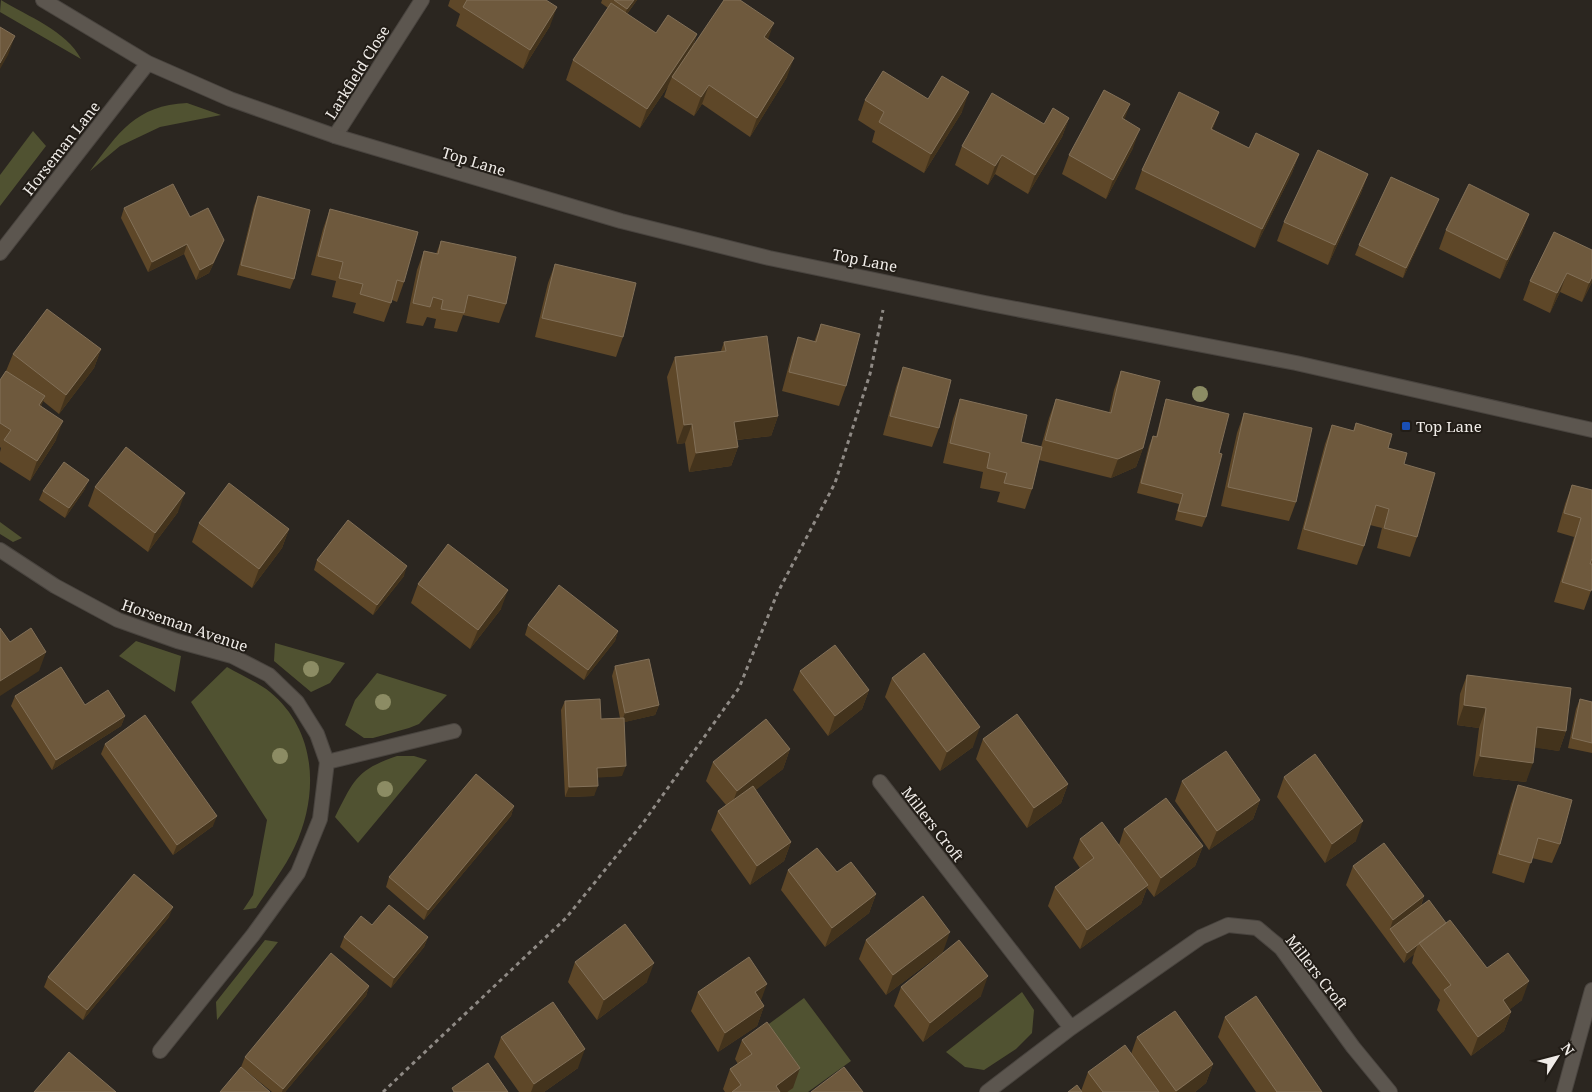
<svg xmlns="http://www.w3.org/2000/svg" width="1592" height="1092" font-family="'Noto Serif',serif">
<style>
.green{fill:#505231}
.lines{fill:none;stroke-linecap:round;stroke-linejoin:round}
.minor-casing{stroke:#49443f;stroke-width:16}
.tertiary-casing{stroke:#49443f;stroke-width:16}
.path{stroke:#8f8a85;stroke-width:3;stroke-dasharray:4 4;stroke-linecap:butt}
.minor{stroke:#5c564f;stroke-width:14}
.tertiary{stroke:#5c564f;stroke-width:14}
.tree{fill:#8c8c64}
.wall{fill:#5e4728}
.shaded-wall{fill:#43331c}
.building{fill:#6e593d;stroke:#827058}
.transit-dot{fill:#1a4fb4;stroke:#221d17;stroke-width:2}
.labels{text-anchor:middle;dominant-baseline:central;stroke-width:4;stroke-linejoin:round;paint-order:stroke}
.street-label{font-size:15px;fill:#f0ece8;stroke:#221d17}
.poi-label{font-size:15px;fill:#f0ece8;stroke:#221d17;text-anchor:start}
</style>
<rect width="100%" height="100%" fill="#2b2620"/>
<path class="green" d="M1 0C27 16 67 31 81 59L0 12Z
M187 103 221 115 160 127 120 146 90 171C118 133 136 105 187 103Z
M33 131 46 146 0 206V175Z
M0 522 22 538 13 542 0 534Z
M136 641 181 656 175 692 119 656Z
M275 643 345 663 330 683 311 692 274 661Z
M227 667C241 675 257 682 270 692 317 731 319 794 295 846 285 868 269 888 256 908L243 910 253 895 267 820 191 702Z
M377 673 447 695 419 724 409 728 373 738H364L345 725 355 700Z
M397 756H414L427 760 358 843 335 817C354 780 356 770 397 756Z
M265 940 278 942 217 1020 216 1002Z
M1022 992 1034 1010 1032 1033 1016 1049 984 1070 965 1067 946 1052Z
M804 998 851 1061 808 1092H787L793 1087 754 1035Z"/>
<g class="lines">
<defs>
<path id="minor" d="M335 136 422 0
M0 550 55 586 118 620 177 641 232 656 269 675 297 702 317 734 327 762 320 819 298 873 253 935 160 1051
M327 762 454 731
M880 782 1071 1028
M987 1092 1071 1028 1201 937 1228 925 1257 928 1281 948 1353 1047 1390 1092
M1564 1092 1592 990"/>
<path id="tertiary" d="M43 0 148 63 230 99 335 136 621 221 769 258 985 303 1296 363 1592 430
M0 253 148 63"/>
</defs>
<use href="#minor" class="minor-casing"/>
<use href="#tertiary" class="tertiary-casing"/>
<path class="path" d="M383 1092 566 918 643 823 739 688 777 594 835 483 870 374 883 310"/>
<use href="#minor" class="minor"/>
<use href="#tertiary" class="tertiary"/>
</g>
<g class="tree">
<circle cx="1200" cy="394" r="8"/>
<circle cx="311" cy="669" r="8"/>
<circle cx="383" cy="702" r="8"/>
<circle cx="280" cy="756" r="8"/>
<circle cx="385" cy="789" r="8"/>
</g>
<path class="wall" d="M450 0H546L550 26 523 69 456 26 460 14 448 6Z
M602 0H637L627 14 656 33 697 34 693 46 768 39 787 77 750 137 702 104 694 116 664 97 668 86 640 128 566 80 573 60 608 8 601 3Z
M928 99 962 112 924 173 872 142 875 131 858 120 865 100Z
M1219 112 1212 130 1249 148 1299 154 1292 173 1255 248 1135 189 1142 170Z
M1069 118 1062 137 1028 194 995 174 988 185 955 165 962 146Z
M1124 120 1133 148 1106 199 1062 174 1069 155Z
M1368 174 1361 193 1328 265 1277 241 1284 222Z
M258 196 294 279 290 289 237 275 254 206Z
M124 208 190 217 224 240 220 250 209 273 196 280 184 254 148 272 121 218Z
M330 209 404 282 397 302 392 300 384 322 353 313 356 303 332 297 336 281 311 275 323 229Z
M1435 209 1403 278 1355 255 1359 245Z
M1529 214 1522 233 1500 279 1439 249 1446 230Z
M1554 232 1592 282 1582 302 1560 292 1550 313 1523 300 1530 281Z
M441 241 506 304 499 323 463 315 457 332 434 328 436 319 427 317 423 326 406 323 417 270 424 251 436 254Z
M555 264 623 337 616 357 535 337 548 283Z
M821 324 846 386 839 406 782 391 791 357 798 337 814 342Z
M724 342 778 416 771 436 737 440 738 447 731 466 689 472 685 443 677 444 667 377 675 357 721 351Z
M101 349 94 368 59 414 43 401 41 406 56 440 30 481 0 462V452L1 448 0 447V380L6 371 13 354Z
M903 367 939 428 932 447 883 435 896 387Z
M1121 371 1143 448 1136 467 1111 478 1039 460 1032 489 1025 509 997 502 1000 492 980 488 983 472 943 463 953 419 960 399 1021 442 1041 447 1049 418 1056 399 1109 413 1114 390Z
M1166 399 1219 453 1206 517 1202 527 1175 520 1179 504 1137 493 1149 446 1153 436 1156 437 1163 409Z
M1244 413 1296 502 1289 521 1221 506 1237 433Z
M1356 423 1388 448 1404 464 1417 537 1410 557 1377 548 1382 528 1370 525 1364 546 1357 565 1297 549 1325 444 1332 425 1353 431Z
M1572 485 1592 490V588L1584 610 1554 602 1574 537 1557 532 1565 504Z
M95 487 178 512 148 552 88 506Z
M85 489 65 518 39 500 43 491Z
M199 523 289 529 282 548 252 588 192 542Z
M317 560 404 576 373 615 314 570Z
M418 584 501 609 470 649 411 603Z
M528 625 618 631 615 641 584 680 525 635Z
M615 666 659 705 655 715 624 722 622 776 597 777 594 796 565 797 561 710 565 701 601 719 620 718 612 676Z
M800 671 869 690 862 709 828 736 793 690Z
M1467 675 1566 731 1559 751 1535 747 1526 782 1473 776 1479 728 1457 725 1460 694Z
M892 678 973 747 940 771 885 697Z
M15 696 125 716 121 726 52 770 11 706Z
M1580 699 1592 702V753L1568 748 1576 709Z
M983 739 1068 784 1061 803 1027 828 976 759Z
M105 744 213 826 173 855 101 754Z
M790 749 783 769 755 790 791 842 784 861 750 885 711 830 718 811 726 805 706 781 713 762Z
M1284 777 1356 841 1325 863 1277 797Z
M1182 781 1260 800 1253 819 1209 850 1175 801Z
M1518 785 1560 844 1552 863 1532 858 1524 883 1492 873 1511 804Z
M514 806 511 816 424 920 386 887 389 877Z
M1124 829 1203 846 1195 866 1154 897 1147 888 1141 904 1080 949 1048 906 1055 887 1080 868 1073 858 1080 839 1119 845Z
M1353 866 1424 896 1421 906 1446 923 1487 968 1522 1000 1510 1009 1511 1012 1504 1031 1471 1056 1437 1010 1440 1000 1412 963 1414 954 1404 963 1346 885Z
M788 870 837 872 876 894 869 913 825 947 781 890Z
M169 917 83 1020 44 987 48 977Z
M372 925 428 937 424 947 391 988 340 947 344 937Z
M866 940 943 952 886 995 859 959Z
M575 962 647 982 597 1020 568 982Z
M369 986 366 996 285 1092H272L241 1067 245 1057Z
M901 987 981 996 923 1042 894 1006Z
M698 992 761 1002 764 1006 757 1026 718 1052 691 1011Z
M1225 1017 1322 1092H1256L1218 1037Z
M501 1037 578 1068 544 1092H519L494 1057Z
M1137 1037 1213 1064 1206 1083 1195 1092H1082L1081 1091 1088 1072 1131 1054Z
M742 1040 793 1088 787 1092H725L723 1089 730 1069 738 1064 735 1059Z"/>
<path class="shaded-wall" d="M634 0H637L623 19 627 9Z
M557 7 550 26 523 69 530 50Z
M774 23 767 42 764 37Z
M697 34 690 53 672 77 668 86 640 128 647 109Z
M15 36 8 55 0 69V63Z
M794 58 787 77 750 137 757 118Z
M709 85 702 104 694 116 701 97Z
M969 92 962 112 924 173 931 154Z
M1130 104 1123 124 1122 118Z
M1219 112 1212 131 1211 129Z
M1069 118 1062 137 1028 194 1035 175Z
M1140 129 1133 148 1106 199 1113 180Z
M1299 154 1292 173 1255 248 1262 229Z
M1002 155 995 174 988 185 995 166Z
M1368 174 1361 193 1328 265 1335 245Z
M1439 199 1435 209 1403 278 1406 268Z
M1529 214 1522 233 1500 279 1507 260Z
M224 240 220 250 209 273 196 280 200 270Z
M187 244 184 254 148 272 152 262Z
M1567 273 1560 292 1550 313 1557 293Z
M1592 277V282L1582 302 1589 283Z
M101 349 94 368 59 414 66 395Z
M45 396 38 415 39 405Z
M778 416 771 436 727 441 734 422Z
M63 421 56 440 30 481 37 461Z
M692 424 685 443 677 444 684 425Z
M738 447 731 466 689 472 696 453Z
M1143 448 1136 467 1111 478 1118 459Z
M89 480 85 489 65 518 69 508Z
M185 493 178 512 148 552 155 533Z
M289 529 282 548 252 588 259 569Z
M407 566 404 576 373 615 377 605Z
M508 590 501 609 470 649 478 630Z
M618 631 615 641 584 680 588 670Z
M46 652 39 671 0 696V681Z
M869 690 862 709 828 736 835 716Z
M659 705 655 715 621 723 625 713Z
M1464 705 1486 708 1479 728 1457 725Z
M125 716 121 726 52 770 56 760Z
M980 727 973 747 940 771 947 752Z
M1537 727 1566 731 1559 751 1530 747Z
M790 749 783 769 730 810 737 791Z
M1480 756 1533 763 1526 782 1473 776Z
M626 766 622 776 593 778 597 768Z
M1068 784 1061 803 1027 828 1034 808Z
M598 786 594 796 565 797 569 787Z
M1260 800 1253 819 1209 850 1217 831Z
M514 806 511 816 424 920 428 910Z
M217 816 213 826 173 855 177 845Z
M1363 821 1356 841 1325 863 1332 844Z
M791 842 784 861 750 885 757 866Z
M1203 846 1195 866 1154 897 1161 878Z
M1148 885 1141 904 1080 949 1087 930Z
M876 894 869 913 825 947 832 928Z
M1424 896 1417 916 1390 929 1393 920Z
M173 907 169 917 83 1020 87 1010Z
M950 932 943 952 886 995 893 975Z
M428 937 424 947 391 988 394 978Z
M1418 944 1414 954 1404 963 1407 953Z
M654 963 647 982 597 1020 604 1000Z
M988 976 981 996 923 1042 930 1023Z
M1529 981 1522 1000 1496 1020 1503 1000Z
M767 984 760 1003 755 992Z
M369 986 366 996 285 1092H282L283 1089Z
M764 1006 757 1026 718 1052 725 1033Z
M1511 1012 1504 1031 1471 1056 1478 1037Z
M585 1049 578 1068 544 1092H531L534 1084Z
M1213 1064 1206 1083 1195 1092H1176Z
M800 1068 793 1088 787 1092H773L776 1086Z"/>
<path class="building" d="M467 0H546L557 7 530 50 463 7Z
M614 0H634L627 9Z
M724 0H740L774 23 764 37 794 58 757 118 709 85 701 97 672 77Z
M611 3 656 33 668 15 697 34 647 109 573 60Z
M0 27 15 36 0 63Z
M883 71 928 99 942 76 969 92 931 154 879 122 884 112 865 100Z
M1104 90 1130 104 1122 118 1140 129 1113 180 1069 155Z
M1179 92 1219 112 1211 129 1249 148 1256 133 1299 154 1262 229 1142 170Z
M992 93 1044 124 1053 108 1069 118 1035 175 1002 155 995 166 962 146Z
M1318 150 1368 174 1335 245 1284 222Z
M1391 177 1439 199 1406 268 1359 245Z
M173 184 190 217 208 208 224 240 213 263 200 270 187 244 152 262 124 208Z
M1469 184 1529 214 1507 260 1446 230Z
M258 196 310 210 294 279 241 265Z
M330 209 418 232 404 282 397 280 391 303 360 294 363 284 339 278 343 262 318 256Z
M1554 232 1592 250V277L1589 283 1567 273 1557 293 1530 281Z
M441 241 516 257 506 304 468 295 464 313 441 309 443 300 433 297 430 307 413 303 424 251 438 254Z
M555 264 636 283 623 337 542 318Z
M47 309 101 349 66 395 13 354Z
M821 324 860 334 846 386 789 372 798 337 816 342Z
M767 336 778 416 734 422 738 447 696 453 692 424 684 425 675 357 726 351 724 342Z
M903 367 951 380 939 428 890 416Z
M6 371 45 396 39 405 63 421 37 461 4 440 11 430 0 423V380Z
M1121 371 1160 381 1143 448 1118 459 1045 440 1056 399 1111 413Z
M960 399 1027 415 1021 442 1042 447 1032 489 1004 483 1007 473 987 468 990 453 950 443Z
M1166 399 1229 414 1219 453 1222 454 1206 517 1178 511 1183 494 1141 483 1153 436 1157 437Z
M1244 413 1312 428 1296 502 1228 487Z
M1356 423 1392 434 1388 448 1407 453 1404 464 1435 473 1417 537 1384 528 1389 509 1376 505 1364 546 1304 529 1332 425 1354 431Z
M126 447 185 493 155 533 95 487Z
M64 462 89 480 69 508 43 491Z
M229 483 289 529 259 569 199 523Z
M1572 485 1592 490V558L1590 564H1592V588L1591 591 1562 582 1581 518 1564 513Z
M348 520 407 566 377 605 317 560Z
M448 544 508 590 478 630 418 584Z
M559 585 618 631 588 670 528 625Z
M0 628 10 642 31 628 46 652 0 681Z
M835 645 869 690 835 716 800 671Z
M924 653 980 727 947 752 892 678Z
M649 659 659 705 625 713 615 666Z
M61 667 85 705 108 690 125 716 56 760 15 696Z
M1467 675 1571 688 1566 731 1537 727 1533 763 1480 756 1486 708 1464 705Z
M600 699 601 719 624 718 626 766 597 768 598 786 569 787 565 701Z
M1580 699 1592 702V743L1572 738Z
M1017 714 1068 784 1034 808 983 739Z
M145 715 217 816 177 845 105 744Z
M766 719 790 749 737 791 713 762Z
M1226 751 1260 800 1217 831 1182 781Z
M1315 754 1363 821 1332 844 1284 777Z
M476 774 514 806 428 910 389 877Z
M1518 785 1572 800 1560 844 1538 838 1531 863 1499 854Z
M753 786 791 842 757 866 718 811Z
M1166 798 1203 846 1161 878 1124 829Z
M1102 822 1148 885 1087 930 1055 887 1094 858 1080 839Z
M1384 843 1424 896 1393 920 1353 866Z
M817 848 837 872 851 862 876 894 832 928 788 870Z
M134 874 173 907 87 1010 48 977Z
M923 896 950 932 893 975 866 940Z
M1429 900 1446 923 1407 953 1390 929Z
M389 905 428 937 394 978 344 937 361 916 372 925Z
M1450 920 1487 968 1508 953 1529 981 1503 1000 1511 1012 1478 1037 1444 990 1451 985 1419 943Z
M625 924 654 963 604 1000 575 962Z
M959 940 988 976 930 1023 901 987Z
M331 953 369 986 283 1089 245 1057Z
M749 957 767 984 755 992 764 1006 725 1033 698 992Z
M1256 996 1322 1092H1277L1225 1017Z
M553 1002 585 1049 534 1084 501 1037Z
M1175 1011 1213 1064 1176 1091 1137 1037Z
M767 1022 800 1068 776 1086 780 1092H732L741 1085 730 1069 752 1054 742 1040Z
M1125 1045 1159 1092H1103L1088 1072Z
M69 1052 116 1092H34Z
M488 1063 508 1092H454L452 1088Z
M241 1067 270 1092H220Z
M844 1067 863 1092H811Z
M1077 1085 1082 1092H1068Z"/>
<rect class="transit-dot" x="1401" y="421" width="10" height="10" rx="2.5"/>
<g class="labels">
<g class="street-label">
<text transform="translate(357 72) rotate(-58)">Larkfield Close</text>
<text transform="translate(61 148) rotate(-52)">Horseman Lane</text>
<text transform="translate(474 161) rotate(17)">Top Lane</text>
<text transform="translate(865 260) rotate(11)">Top Lane</text>
<text transform="translate(185 625) rotate(19)">Horseman Avenue</text>
<text transform="translate(933 824) rotate(52)">Millers Croft</text>
<text transform="translate(1317 972) rotate(52)">Millers Croft</text>
</g>
<g class="poi-label">
<text x="1416" y="426">Top Lane</text>
</g>
</g>
<g transform="translate(1557 1057) rotate(54)" stroke="#221d17" stroke-width="4" paint-order="stroke">
<path d="M0-4L9 19L0 12L-9 19Z" fill="#f0ece8"/>
<text y="-8" font-size="14" font-weight="bold" text-anchor="middle" fill="#f0ece8">N</text>
</g>
</svg>
